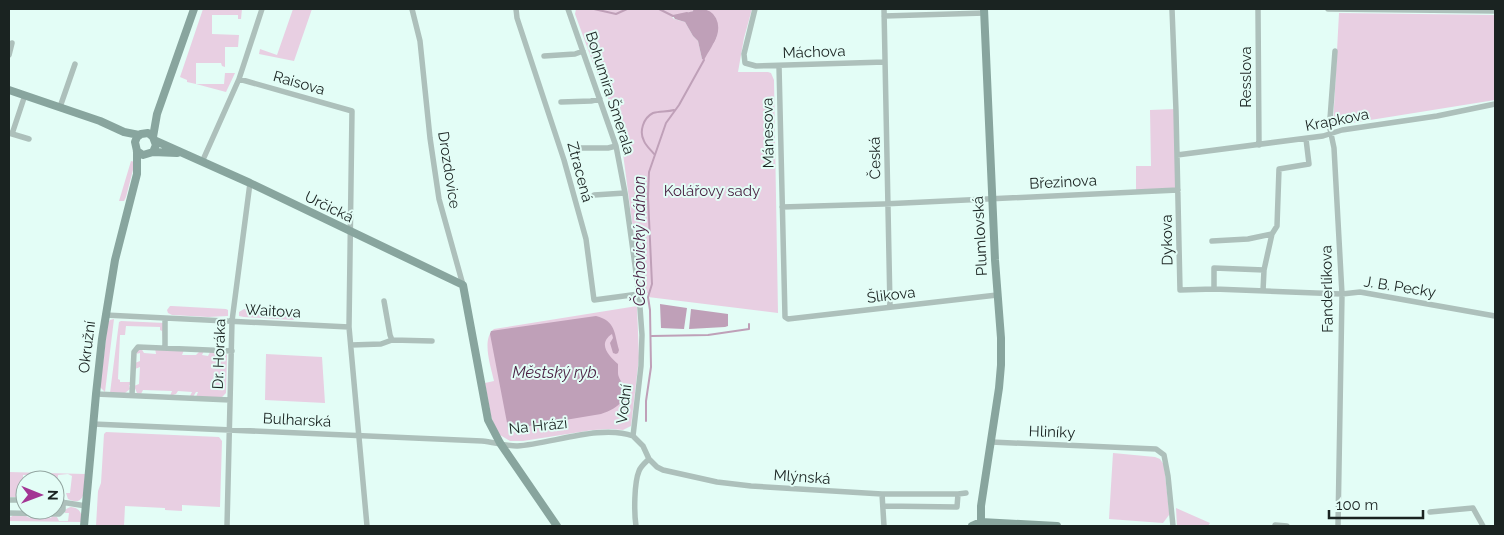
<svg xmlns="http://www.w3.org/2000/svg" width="1504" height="535" font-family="Raleway,sans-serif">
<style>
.green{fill:#e8cfe2;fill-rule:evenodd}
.water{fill:#bfa0b8}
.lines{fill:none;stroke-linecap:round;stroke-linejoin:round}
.stream{stroke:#bfa0b8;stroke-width:2}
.street{stroke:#adc0bb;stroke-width:5.5}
.secondary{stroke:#88a59e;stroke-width:8}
.labels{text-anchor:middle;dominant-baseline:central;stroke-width:4;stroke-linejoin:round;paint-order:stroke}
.street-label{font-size:15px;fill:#1a2321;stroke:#e3fdf6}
.park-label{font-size:15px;fill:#481f41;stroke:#e3fdf6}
.water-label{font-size:16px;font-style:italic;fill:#4d2446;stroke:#e3fdf6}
</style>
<rect width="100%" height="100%" fill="#e3fdf6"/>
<path class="green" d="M203 9H242L241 19H238V15H212V34L239 35 238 47H225V67L222 66 221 63H196V84L187 82V80L180 77Z
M293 9H312L294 61 259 54 260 49 277 55Z
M576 9H752L744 38 738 72H768L771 73 774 80 778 313 648 297 649 293 644 294V303H643L619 124 594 66 575 14ZM702 9C712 11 720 23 717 34 716 41 706 53 702 59L698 41 693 36 685 22 674 19 672 17Z
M1339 13 1495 15V100L1333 126Z
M225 73H235L226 92 196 84H224Z
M1176 109 1178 190 1136 192V166H1151L1150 110Z
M131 161 135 162 126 197 124 201H119Z
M172 306 226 309 228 310V316L208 317 172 315 168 313 167 310 170 306Z
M637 306 639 358 631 426 623 430 612 429 593 430 523 441H510L500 435 495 427 491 416 485 383 494 381C491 367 481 339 494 329Z
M244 309 294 311 296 313 297 317 293 320 244 317 239 316V312Z
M114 319 105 392 100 387 108 323 110 320Z
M121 321 165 323 163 340 162 331 160 330V327L126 326 125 335H120L118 379 120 380V382H131V385H129L130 389 125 393H110L119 322Z
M141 348 144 353 156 354 155 348 184 350 182 355H196L200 351H204L202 355 208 356 210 352 226 353 227 355 226 393 221 398 196 397 198 392H196L193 397 190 396 192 392 178 391 176 394 170 396 172 391 143 390 141 394 137 393 134 386 139 384 140 367 135 369V363L140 361V353L136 354 137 351Z
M266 354 322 357 325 403 265 400Z
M106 432 219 437 222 441 220 507 182 505V511L165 510V508L125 506 124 526H96L98 491 101 483 104 434Z
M1113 453 1155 457 1160 459 1164 465 1169 511V515L1163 523 1109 519Z
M9 472 85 474C84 487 87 508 68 499L66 493H70L72 476 68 474 58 475 56 492H61L60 497 56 499 55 480H51V475H23V490H20V497H9Z
M71 507C80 508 82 513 82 522L9 521V516L11 517 13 515 26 516 30 518 31 516 35 518 36 516 40 518 42 516 45 518 47 516 51 518 52 516 57 517 59 521H68L69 513H65C65 509 67 508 71 507Z
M1176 508 1210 523 1208 526H1177Z"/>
<path class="water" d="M702 9C712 11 720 23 717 34 715 43 708 52 704 60L702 59 698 41 693 36 685 22 675 19 673 16Z
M660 304 687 308 684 329 661 328Z
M691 309 728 314V326L725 327 689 329Z
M596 316C616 321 614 333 619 350L618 353 616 354 613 353 610 343 613 338 612 334C597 344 609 356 618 364 618 367 618 370 618 373 618 378 623 383 624 388 627 403 613 410 601 414L511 429 508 428 490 334 491 331Z"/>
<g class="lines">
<path class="stream" d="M594 9 616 14 627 9
M659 9 673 16 687 13
M694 11C716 6 722 26 713 42
M654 154C651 150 646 146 644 141 639 132 643 118 653 113 660 111 667 112 674 110
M652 336 708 335 749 329V324
M646 421V401L651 367 650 310 648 297 652 284 648 197 649 172 666 123 679 105 704 60"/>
<path class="street" d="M412 9 420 41 430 138 439 199 463 285
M516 9 517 18 564 160 586 239 594 300 639 294
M568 9 616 146 625 193 639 294 642 335 641 366 633 436 643 446 649 459C645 463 641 466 639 471 634 483 634 513 636 526
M755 9 744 54 745 63 756 66 885 62
M884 9 890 307
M1172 9 1176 111 1180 290 1214 289 1342 294 1360 292 1495 316
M1258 9 1259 145
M1328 9 1495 11
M884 16 985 13
M1335 51 1330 119V129L1334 148 1342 294 1338 526
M9 55 12 43
M544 56 575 54 583 51
M779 66 785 317 788 319 997 295
M239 79 352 111 349 327 367 526
M561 102 591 101 600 99
M60 107 75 64
M9 133 29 139
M12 134 25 95
M577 148H608L616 146
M1177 155 1323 136 1342 130 1437 116 1495 104
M202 162 239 79 262 9
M594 195 625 193
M782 207 883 204 1178 190
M1212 241 1248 239 1272 234 1277 226 1279 169 1309 164 1306 139
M1214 289V268L1264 270
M1263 291 1264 270 1272 234
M384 301 390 335 392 340
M105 315 349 327
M351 345 381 344 392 340 432 341
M165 347V318
M96 394 230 400
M132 395 134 352 138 347 232 351
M93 424 482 441C493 442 506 446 517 446 551 444 601 424 633 436
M991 442 1156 449 1164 455 1168 476 1173 526
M649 459 657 467 663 470 717 482 751 486 882 494H958L957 507 883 506
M882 494 884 526
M958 494 966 493
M9 500H25
M55 501 86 506
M1430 512 1473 508 1483 526
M9 513 59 514 63 510V502
M1275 525 1287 526
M227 526 232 321 250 183"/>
<path class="secondary" d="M9 90 100 121 124 132 139 135
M153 137 157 114 194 9
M156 141 250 183 463 285 488 420 500 443 557 526
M153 152 177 153
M981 522V506L999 388 1001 365V338L995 260 984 9
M84 526 96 394 102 339 115 260 137 174V151L135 142 137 137 141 134 148 133 153 137 156 145 153 152 143 155 137 151
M972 526 981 522 1057 526"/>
</g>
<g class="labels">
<g class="street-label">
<text transform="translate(814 52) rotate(-2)">Máchova</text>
<text transform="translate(1246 77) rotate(-90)">Resslova</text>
<text transform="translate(299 83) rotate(16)">Raisova</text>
<text transform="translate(610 93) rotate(72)">Bohumíra Šmerala</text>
<text transform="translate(1337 120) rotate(-11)">Krapkova</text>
<text transform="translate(768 133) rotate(-91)">Mánesova</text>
<text transform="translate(875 158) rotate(-91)">Česká</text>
<text transform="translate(449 170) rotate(81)">Drozdovice</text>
<text transform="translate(580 172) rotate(75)">Ztracená</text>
<text transform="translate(1063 182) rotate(-3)">Březinova</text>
<text transform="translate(329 207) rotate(26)">Určická</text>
<text transform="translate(980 236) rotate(-93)">Plumlovská</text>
<text transform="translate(1167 240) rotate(-91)">Dykova</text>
<text transform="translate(1400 287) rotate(9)">J. B. Pecky</text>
<text transform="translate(1327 289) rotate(-91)">Fanderlíkova</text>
<text transform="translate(891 295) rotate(-7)">Šlikova</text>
<text transform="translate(273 311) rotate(3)">Waitova</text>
<text transform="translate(87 347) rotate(-83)">Okružní</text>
<text transform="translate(219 354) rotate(-88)">Dr. Horáka</text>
<text transform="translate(624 404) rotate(-83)">Vodní</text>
<text transform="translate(297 420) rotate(3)">Bulharská</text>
<text transform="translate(538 426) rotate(-6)">Na Hrázi</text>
<text transform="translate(1052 432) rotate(2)">Hliníky</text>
<text transform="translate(802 477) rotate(4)">Mlýnská</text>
</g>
<g class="park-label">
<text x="712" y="191">Kolářovy sady</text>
</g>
<g class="water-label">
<text transform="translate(639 241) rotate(-90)">Čechovický náhon</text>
<text x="556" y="372">Městský ryb.</text>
</g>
</g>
<rect width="1504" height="535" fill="none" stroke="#1a2321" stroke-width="20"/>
<g transform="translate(40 495) rotate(91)"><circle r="24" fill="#e3fdf6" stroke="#93a6a1"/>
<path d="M0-4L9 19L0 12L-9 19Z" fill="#a33594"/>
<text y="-8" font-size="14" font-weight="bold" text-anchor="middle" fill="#1a2321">N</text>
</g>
<path d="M1329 510v8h94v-8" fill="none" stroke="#1a2321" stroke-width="2.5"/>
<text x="1336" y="510" font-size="15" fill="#1a2321" stroke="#e3fdf6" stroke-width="4" paint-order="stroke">100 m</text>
</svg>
